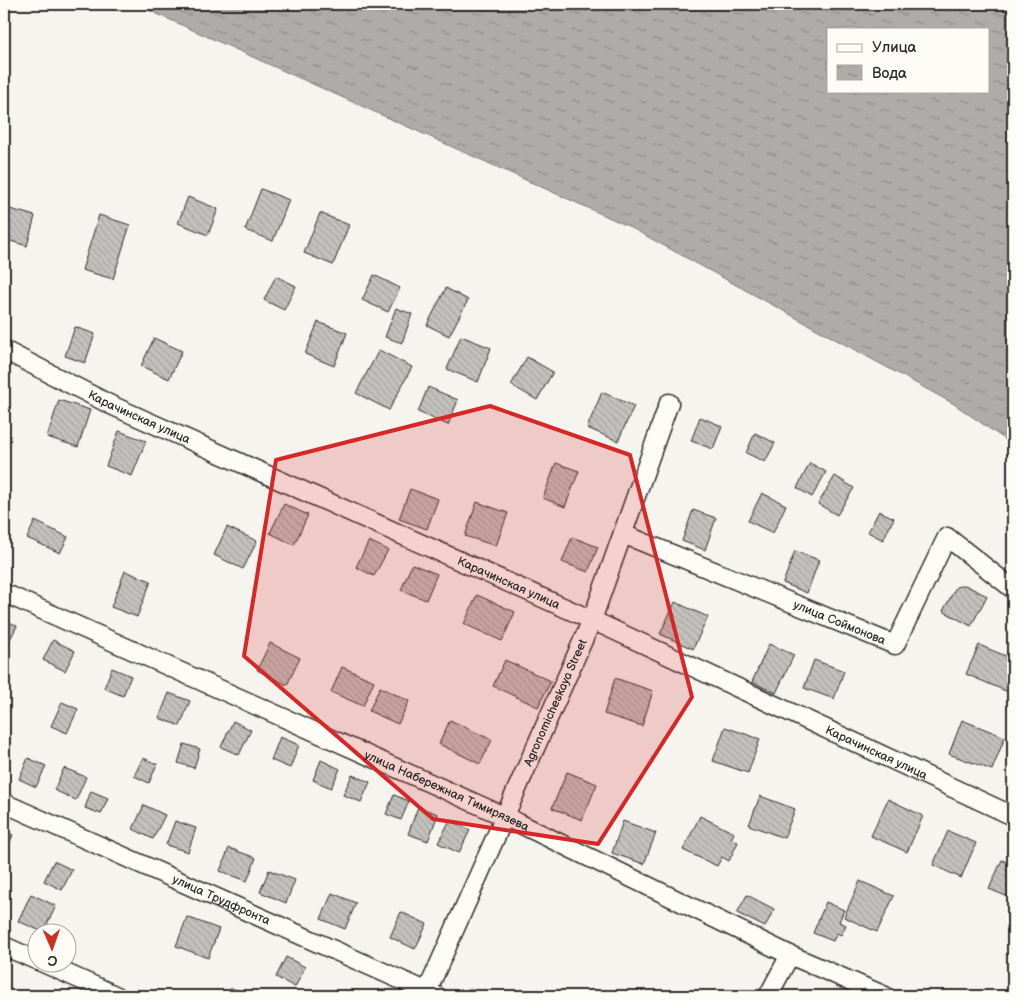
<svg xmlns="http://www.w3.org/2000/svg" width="1017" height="1000" font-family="'Balsamiq Sans',sans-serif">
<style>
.water{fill:url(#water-ripples);stroke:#797877;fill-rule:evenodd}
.building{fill:url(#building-back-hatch);stroke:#2b2b2b}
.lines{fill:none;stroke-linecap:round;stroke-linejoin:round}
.minor-casing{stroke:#2b2b2b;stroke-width:21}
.minor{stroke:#fdfcf7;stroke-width:18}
.marked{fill:#d62828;fill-opacity:0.2;stroke:#d62828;stroke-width:4;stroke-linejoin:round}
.labels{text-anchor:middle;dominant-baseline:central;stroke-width:5;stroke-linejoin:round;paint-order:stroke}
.street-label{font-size:12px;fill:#2b2b2b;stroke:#fdfcf7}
</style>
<defs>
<pattern id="water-ripples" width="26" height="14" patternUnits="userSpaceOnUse" patternTransform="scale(1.25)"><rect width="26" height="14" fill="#adaca9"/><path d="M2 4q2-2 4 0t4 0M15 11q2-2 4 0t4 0" fill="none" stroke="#8d8c8a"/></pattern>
<pattern id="building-back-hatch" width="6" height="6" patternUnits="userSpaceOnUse" patternTransform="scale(1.25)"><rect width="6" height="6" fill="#c2c1be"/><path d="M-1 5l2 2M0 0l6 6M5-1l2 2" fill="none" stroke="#a7a6a3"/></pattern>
</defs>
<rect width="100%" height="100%" fill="#f5f4ef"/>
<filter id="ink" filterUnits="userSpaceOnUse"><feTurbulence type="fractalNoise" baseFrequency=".02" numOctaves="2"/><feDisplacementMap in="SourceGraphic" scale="10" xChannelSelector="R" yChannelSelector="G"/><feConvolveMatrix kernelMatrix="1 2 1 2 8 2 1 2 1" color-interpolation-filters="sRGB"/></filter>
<g filter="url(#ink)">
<path class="water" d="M135 4H1013V445L954 404 628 226ZM828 29H988V91H828Z"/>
<path class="building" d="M261 189 289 200 273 241 245 230Z
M188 197 218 209 208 235 178 223Z
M10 209 35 216 27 246 4 239V230Z
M320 213 349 225 333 265 304 253Z
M99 215 130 225 113 279 82 270Z
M374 275 400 288 388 312 362 300Z
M276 276 296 286 284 310 264 300Z
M446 288 468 300 449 336 427 325Z
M396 308 412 314 402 343 385 337Z
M318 322 347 333 334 366 305 354Z
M75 327 95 334 85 363 65 356Z
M461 336 491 348 478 382 447 369Z
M154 338 182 351 169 379 141 366Z
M379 350 412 367 389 410 356 393Z
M527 357 553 372 537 400 511 385Z
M428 387 458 400 448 425 418 412Z
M602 392 634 406 618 441 587 428Z
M59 400 90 410 78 447 47 437Z
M700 417 722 426 713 449 691 441Z
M119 431 146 441 132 476 106 466Z
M755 433 775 443 765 462 746 453Z
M556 463 579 471 565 507 543 498Z
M810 463 826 472 812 497 797 488Z
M835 476 854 488 837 515 818 504Z
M410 489 438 499 427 529 399 519Z
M762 493 786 505 773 533 748 521Z
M477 502 508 513 496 546 465 536Z
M284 504 308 515 294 545 270 533Z
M693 510 716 518 705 550 682 541Z
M879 511 894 518 883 540 868 532Z
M35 521 68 537 60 553 27 538Z
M227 527 257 541 243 569 214 555Z
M572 537 598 547 588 572 562 562Z
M369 541 388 550 374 576 356 567Z
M795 551 819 560 807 593 783 583Z
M412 564 437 574 426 600 401 590Z
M125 571 151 581 137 617 111 607Z
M965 585 987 596 971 626 943 611 956 587Z
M477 595 515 612 502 641 464 624Z
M675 602 708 617 693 649 660 634Z
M4 619 17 626 6 647 4 646Z
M53 640 75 651 65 671 43 660Z
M270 643 300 658 287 685 257 670Z
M769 644 794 655 776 693 752 682Z
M979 645 1013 659V680L1008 692 966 674Z
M505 660 551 681 538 707 493 686Z
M814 660 844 671 834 699 804 688Z
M342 667 374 681 363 706 331 692Z
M112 668 131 676 123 696 104 688Z
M615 678 653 691 642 726 604 714Z
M380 687 409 701 398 724 369 711Z
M169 693 190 701 180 726 159 718Z
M62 702 78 709 67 733 51 726Z
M450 720 492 740 480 764 439 744Z
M962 720 1005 737 992 770 949 754Z
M233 721 251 730 239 755 221 747Z
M725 727 760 739 748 773 713 761Z
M280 737 299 745 290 768 271 760Z
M184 744 200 749 194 768 178 763Z
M28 758 46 766 36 787 19 779Z
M143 758 157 764 149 783 134 776Z
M321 760 340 769 331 788 313 780Z
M64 768 86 777 76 800 54 790Z
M567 772 597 784 582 820 552 808Z
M352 775 370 782 361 802 343 795Z
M91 791 108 798 101 814 85 808Z
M394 795 409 801 401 820 386 814Z
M760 796 795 809 784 838 749 825Z
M888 799 923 816 907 852 871 836Z
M144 805 165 815 153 839 133 829Z
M418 807 438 814 428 841 408 834Z
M700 816 734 833 731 839 738 842 729 861 722 857 717 866 683 850Z
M450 820 470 830 459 853 438 843Z
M175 821 196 828 188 852 166 845Z
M623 821 656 833 644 864 612 853Z
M4 831 13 835 4 856Z
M948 831 976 843 961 878 933 865Z
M229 848 256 858 247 881 220 871Z
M1002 860 1013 865V899L989 889Z
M54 861 72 870 62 890 44 881Z
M269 870 295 880 286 903 260 892Z
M860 881 894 896 877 932 844 917Z
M332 893 356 903 345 929 321 919Z
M31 894 56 906 43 932 18 921Z
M747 895 774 909 765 927 737 913Z
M826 902 844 910 839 922 846 925 841 935 837 933 833 941 813 933Z
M401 912 427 924 415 949 390 937Z
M187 917 219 929 208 958 176 946Z
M286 957 305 967 295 987 276 977Z
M231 988 254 996H228Z"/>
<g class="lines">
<defs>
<g id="minor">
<path id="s1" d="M4 350 111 405 592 620 1013 816"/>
<path id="s2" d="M623 534 895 645 947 537 1013 589"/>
<path id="s3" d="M4 593 506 817 790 955 885 996"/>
<path id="s4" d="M4 803 437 996"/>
<path d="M4 946 38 961"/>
<path d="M41 962 117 996"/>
<path id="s5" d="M425 996 592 620 669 403"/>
<path d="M768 996 790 955"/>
</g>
</defs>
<use href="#minor" class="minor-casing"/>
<use href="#minor" class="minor"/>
</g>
</g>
<path class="marked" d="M490 406 630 455 692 697 598 844 433 819 244 656 276 460Z"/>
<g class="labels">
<g class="street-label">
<text stroke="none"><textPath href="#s1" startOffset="151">Карачинская улица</textPath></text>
<text stroke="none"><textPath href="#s1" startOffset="556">Карачинская улица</textPath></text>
<text stroke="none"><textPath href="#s2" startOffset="234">улица Соймонова</textPath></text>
<text stroke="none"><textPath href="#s5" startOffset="321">Agronomicheskaya Street</textPath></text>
<text stroke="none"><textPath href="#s1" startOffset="961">Карачинская улица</textPath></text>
<text stroke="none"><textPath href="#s3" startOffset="485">улица Набережная Тимирязева</textPath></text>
<text stroke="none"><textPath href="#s4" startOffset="238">улица Трудфронта</textPath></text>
</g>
</g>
<rect width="1017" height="1000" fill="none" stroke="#fdfcf7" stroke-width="20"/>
<rect x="10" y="10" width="997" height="980" fill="none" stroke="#2b2b2b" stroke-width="2" filter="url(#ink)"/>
<rect x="827" y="28" width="162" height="65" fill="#fdfcf7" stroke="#a9a8a5"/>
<rect x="837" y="44" width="25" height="8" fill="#fdfcf7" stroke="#a9a8a5"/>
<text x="872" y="52" font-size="15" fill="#2b2b2b">Улица</text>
<rect x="837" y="65" width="25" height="15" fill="url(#water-ripples)" stroke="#a9a8a5"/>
<text x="872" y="78" font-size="15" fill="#2b2b2b">Вода</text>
<g transform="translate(52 948) rotate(178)"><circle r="24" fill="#fdfcf7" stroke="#a9a8a5"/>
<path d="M0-4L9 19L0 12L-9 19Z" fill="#c8321e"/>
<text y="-8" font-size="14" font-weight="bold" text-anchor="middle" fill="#2b2b2b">С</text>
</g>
</svg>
